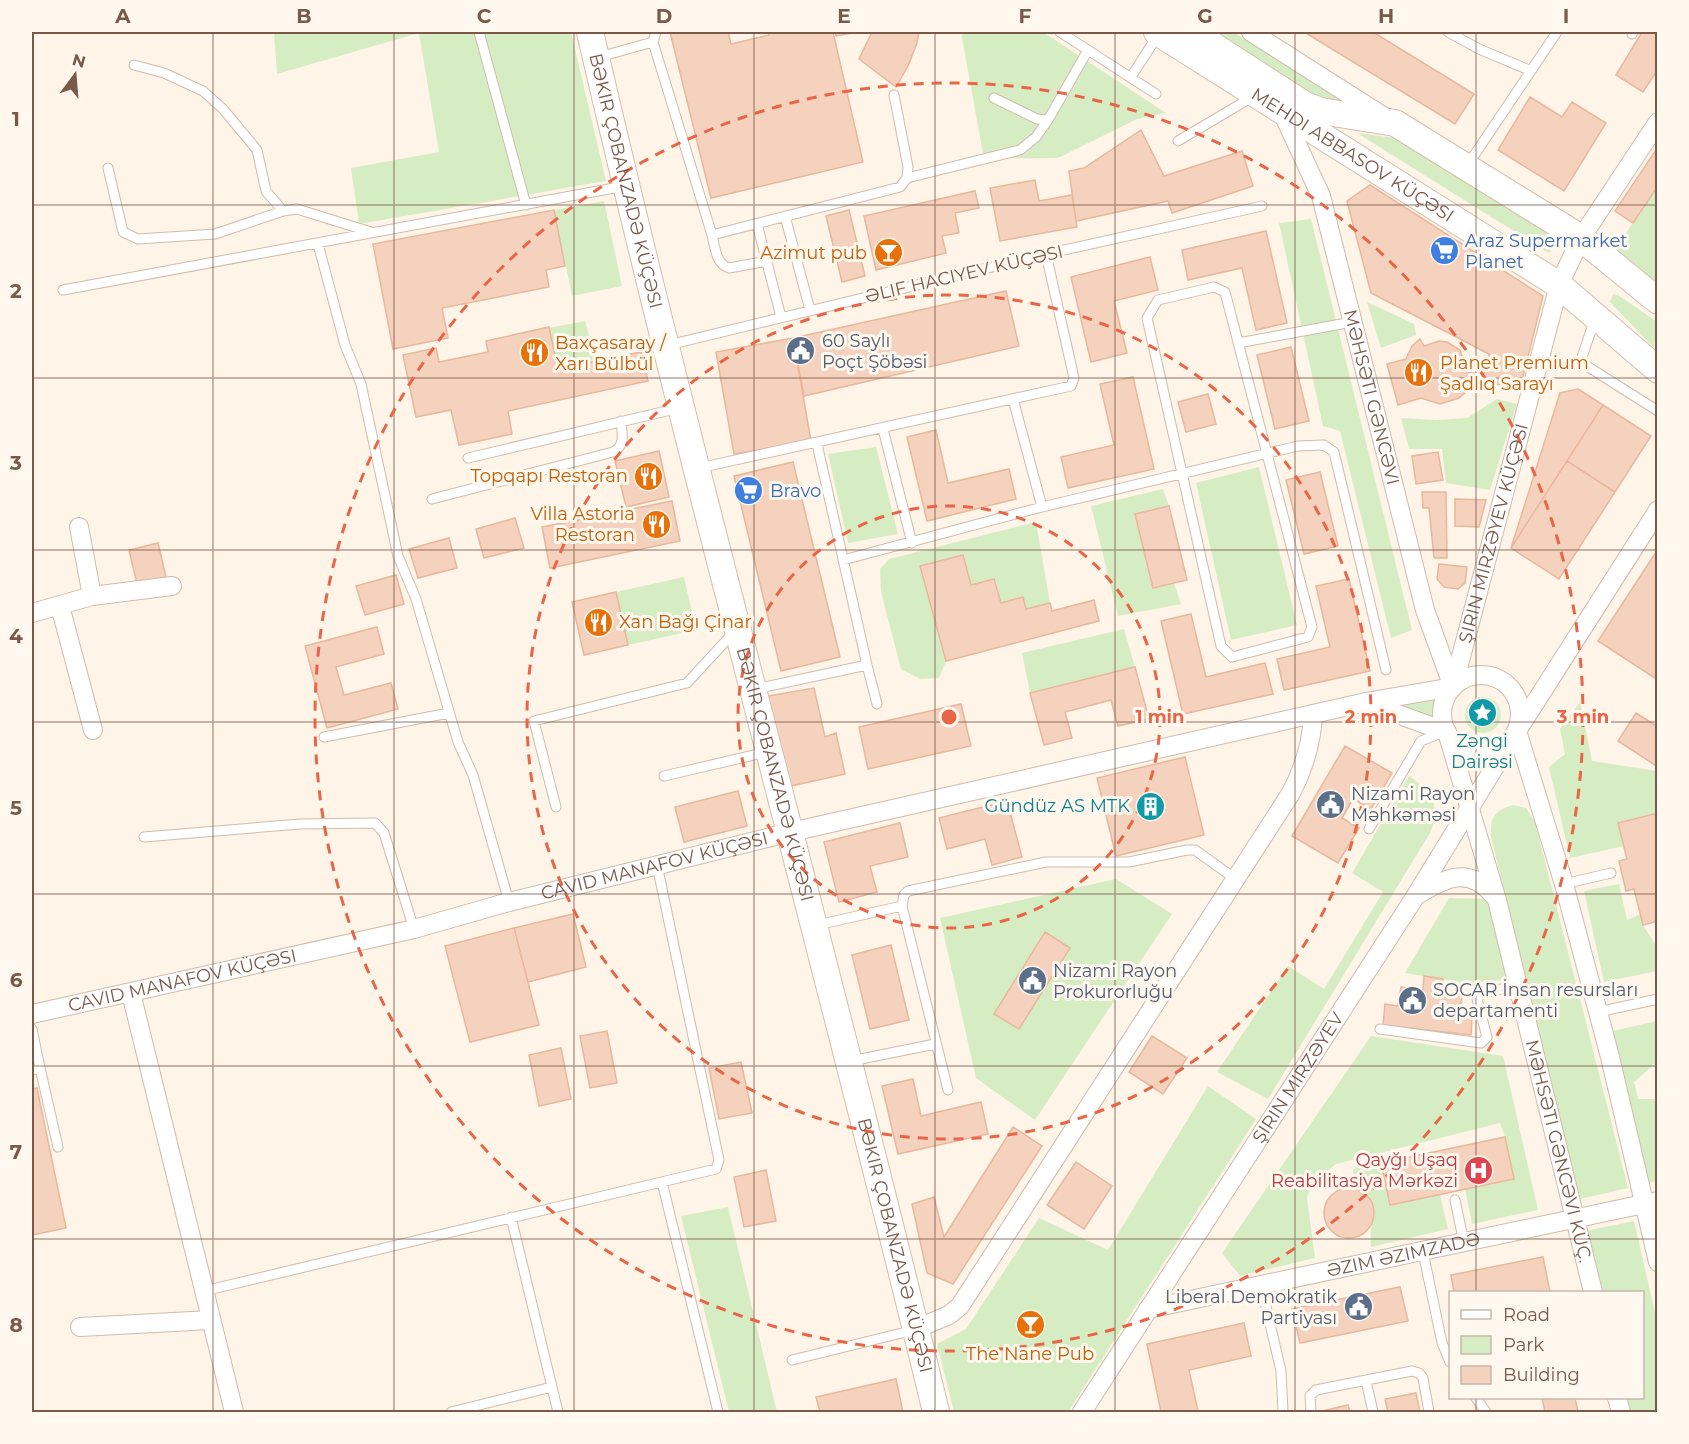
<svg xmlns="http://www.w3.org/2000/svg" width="1689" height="1444" font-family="Montserrat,sans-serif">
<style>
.green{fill:#d6edc4}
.building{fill:#f5d2bd;stroke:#e9b79c;stroke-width:1.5}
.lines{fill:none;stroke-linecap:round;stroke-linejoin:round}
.lane-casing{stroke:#d1bbac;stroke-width:11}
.street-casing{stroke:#d1bbac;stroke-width:20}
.secondary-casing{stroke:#d7beab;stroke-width:28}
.lane{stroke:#fff;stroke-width:9}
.street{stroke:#fff;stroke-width:18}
.secondary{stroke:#fff;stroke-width:26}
.grid{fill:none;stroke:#7a5949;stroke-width:1.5;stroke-opacity:0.55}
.ring{fill:none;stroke:#e96546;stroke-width:3;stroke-dasharray:10 8}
.labels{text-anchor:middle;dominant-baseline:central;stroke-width:6;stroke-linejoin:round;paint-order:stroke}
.street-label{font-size:18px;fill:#7a5949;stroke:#fff8ef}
.shop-label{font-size:18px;fill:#366cbe;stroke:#fff8ef;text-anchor:start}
.food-label{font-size:18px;fill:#c56008;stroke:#fff8ef;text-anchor:end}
.service-label{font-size:18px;fill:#4e5e75;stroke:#fff8ef;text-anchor:start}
.culture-label{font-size:18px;fill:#0d838f;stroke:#fff8ef}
.health-label{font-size:18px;fill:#be3a42;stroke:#fff8ef;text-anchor:end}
.centre{fill:#e96546;stroke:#fff8ef;stroke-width:3}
.ring-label{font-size:18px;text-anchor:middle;font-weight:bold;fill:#e96546;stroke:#fff8ef;stroke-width:6;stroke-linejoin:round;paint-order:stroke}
.neatline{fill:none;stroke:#7a5949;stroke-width:2}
.grid-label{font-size:20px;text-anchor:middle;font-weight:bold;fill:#7a5949}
</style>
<rect width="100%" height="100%" fill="#fef4e8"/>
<path class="green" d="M274 32H571L606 181 359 224 351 168 439 152 419 33 277 74Z
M961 32H1043L1166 113 1137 119 1058 158 984 159Z
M1212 32H1233L1345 103 1313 96Z
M1357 133 1396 138 1558 239 1549 253Z
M1657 186V289L1613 253Z
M604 201 622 286 572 296 554 210Z
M1311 219 1412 630 1391 638 1340 431 1323 426 1279 223Z
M1613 294 1618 295 1657 322 1654 348 1610 302Z
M1367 302 1414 324 1416 335 1381 348Z
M585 321 596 361 558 369 549 328Z
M1497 399 1517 404 1490 490 1446 483 1442 449H1409L1401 418 1436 420 1467 418Z
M876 447 898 534 848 543 828 454Z
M1259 467 1297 625 1231 640 1196 483Z
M1163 489 1169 506 1136 514 1153 588 1174 583 1181 604 1118 616 1091 506Z
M1036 522 1050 603 1026 609 1023 597 1001 603 994 579 971 585 963 555 921 566 946 661 939 678 920 679 901 669 881 592 880 569 889 559Z
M684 577 696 630 628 645 616 592Z
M1124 629 1135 667 1030 693 1022 653Z
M1465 715a18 18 0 1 1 36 0a18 18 0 1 1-36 0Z
M1435 699 1433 718 1393 704Z
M1580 702 1592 761 1657 771V813L1618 823 1624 846 1570 858 1549 767 1565 754 1560 729Z
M1409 776C1432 791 1441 805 1430 833L1268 1099 1217 1072 1288 966 1324 989 1383 892 1352 873Z
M1513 805 1526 808 1535 822 1628 1188 1580 1199 1491 837C1490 817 1494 811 1513 805Z
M1116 879 1172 914 1035 1120 976 1078 940 918Z
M1619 884 1627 920 1641 914 1643 925 1657 947V971L1604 982 1584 891Z
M1449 898 1487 899 1507 980 1465 983 1405 973Z
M1657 1021V1062L1634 1082 1638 1099H1657V1181L1649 1183 1613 1031Z
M1371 1036 1503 1056 1538 1210 1472 1224 1465 1189 1505 1137 1500 1123 1336 1164 1312 1183 1307 1198 1315 1258 1240 1276 1222 1253Z
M1208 1086 1256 1119 1068 1412H954L937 1344 966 1329 1039 1218 1108 1250Z
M1381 1163 1390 1205 1440 1195 1448 1229 1371 1247C1368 1217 1385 1204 1353 1187V1169Z
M728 1207 777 1412H729L681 1216Z
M1634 1221 1657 1321V1412H1629L1625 1398H1642V1292H1600L1585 1231Z"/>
<path class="building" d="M670 32H728L731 44 769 35V32H833L863 162 711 198Z
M835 32H857L836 36Z
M872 32H919L917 43 908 66 896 87 859 59Z
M1304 32H1373L1474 94 1455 124Z
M1642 32H1658V69L1643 92 1616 75Z
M1530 97 1562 117 1572 102 1606 123 1564 191 1498 150Z
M1141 130 1164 176 1242 151 1253 186 1172 213 1168 201 1076 221 1069 171 1084 168Z
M1658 147V186L1633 223 1615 211Z
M1035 180 1039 201 1072 195 1077 227 1000 241 990 188Z
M1370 185 1543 296 1520 389 1482 381 1489 354 1371 293 1347 201Z
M975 191 979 208 955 213 959 233 942 236 946 253 876 270 864 216Z
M554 210 565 266 546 270 549 287 442 308 448 338 393 349 373 244Z
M849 210 865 276 842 282 826 216Z
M1266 231 1287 323 1256 330 1242 268 1188 280 1182 250Z
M1150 257 1158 290 1114 301 1127 353 1091 362 1071 277Z
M1006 291 1019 346 804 396 793 338Z
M549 327 558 369 641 352 648 381 508 411 512 434 459 445 451 410 416 417 403 355 436 348 439 362 488 352 486 341Z
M793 338 811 441 734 454 716 352Z
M1420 339 1424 346 1439 341 1447 342 1460 350 1467 372 1474 373 1467 391 1459 398 1440 404 1421 398 1398 405 1387 364 1406 359 1412 346Z
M1291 347 1309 421 1275 429 1257 355Z
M1133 377 1154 469 1068 488 1061 457 1114 445 1100 384Z
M1578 389 1603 405 1511 548 1560 393Z
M1208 394 1216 424 1186 432 1178 402Z
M1603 405 1651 436 1615 492 1567 461Z
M936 430 948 483 1009 469 1016 499 927 521 907 437Z
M659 451 669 497 626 507 615 461Z
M1438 452 1443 480 1416 484 1412 456Z
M1567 461 1615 492 1559 579 1511 548Z
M793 462 840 657 781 671 734 476Z
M1320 472 1338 546 1304 554 1286 480Z
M1422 492H1446L1447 558H1434L1429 508H1423Z
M1455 499 1486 500 1479 527 1455 526Z
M672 501 680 541 550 568 542 527Z
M1169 506 1187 580 1153 588 1135 514Z
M515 518 524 548 484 558 476 529Z
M449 538 457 568 418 578 409 549Z
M158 543 166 577 137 584 129 550Z
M1658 549V680L1598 641Z
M963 555 971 585 994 579 1001 603 1023 597 1026 609 1050 603 1052 611 1094 600 1099 621 946 661 920 566Z
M1439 564 1467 567 1465 583 1458 589 1444 587 1437 579Z
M396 575 404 604 365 615 356 586Z
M1349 579 1370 671 1284 690 1277 659 1330 647 1316 586Z
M616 592 628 645 584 655 572 602Z
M1191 614 1206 677 1265 663 1273 694 1183 714 1161 621Z
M377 627 384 654 336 667 344 695 391 683 398 709 327 728 305 646Z
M1135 667 1149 719 1118 726 1111 700 1065 712 1072 738 1044 745 1030 693Z
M814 688 825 737 836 733 845 774 787 787 768 696Z
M961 704 971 746 868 769 859 727Z
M1636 713 1658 727V767L1618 741Z
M1345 746 1392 773 1371 809 1353 799 1342 818 1359 828 1338 863 1292 836Z
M1185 757 1204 835 1116 856 1097 778Z
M738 791 747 826 684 842 675 807Z
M1007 801 1022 857 992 865 985 839 947 849 939 818Z
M1658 813V921L1643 925 1634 889 1626 891 1619 861 1627 859 1618 823Z
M900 823 908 857 870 866 877 892 839 902 824 842Z
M573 914 586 967 528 982 514 928Z
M514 928 539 1025 470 1042 445 946Z
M1045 932 1070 948 1019 1029 994 1014Z
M891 945 909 1020 870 1029 852 955Z
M1424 976 1443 979 1442 994 1462 996 1460 1017 1472 1019 1471 1035 1383 1025 1385 1004 1398 1006 1401 987 1423 990Z
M607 1031 617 1083 590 1088 580 1036Z
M1152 1036 1187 1058 1163 1094 1129 1072Z
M561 1048 571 1099 539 1106 529 1055Z
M741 1062 752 1113 719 1119 709 1068Z
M913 1079 921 1116 981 1102 988 1134 898 1154 882 1086Z
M37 1088 66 1228 32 1235V1089Z
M1013 1127 1042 1146 953 1284 927 1273 912 1204 934 1197 944 1237Z
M1505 1137 1514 1179 1390 1205 1381 1163Z
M1076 1162 1112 1186 1084 1229 1047 1205Z
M766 1170 776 1221 744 1227 734 1177Z
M1324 1213a25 25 0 1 1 50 0a25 25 0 1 1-50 0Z
M1543 1257 1550 1292H1454L1451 1275Z
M1400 1287 1408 1321 1300 1343 1292 1309Z
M1244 1323 1251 1356 1189 1370 1198 1411 1161 1412 1147 1344Z
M896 1379 903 1412H820L816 1397Z
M1416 1393 1420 1412H1388L1385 1399Z
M1542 1398H1575L1578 1412H1545Z
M1348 1405 1350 1412H1318Z"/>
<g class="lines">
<defs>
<path id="lane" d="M479 32 526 205
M1060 32 1156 94
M1448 32 1479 49 1529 70
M1632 34 1633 32
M653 42 712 235 900 187 907 178 908 167 894 95
M599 57 653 42 656 32
M134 65 164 73 203 91 223 109 257 150 266 191 283 211
M1131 77 1158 35
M994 98 1037 119 1048 120 1088 50
M1178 141 1254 96
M1467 166 1557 32
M108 168 123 232 138 239 215 234 283 211 297 209 371 232
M907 178 1020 150 1036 137 1048 120
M785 216 810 310
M757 224 781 317
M712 235C715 247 716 264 729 268L767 261
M318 244 345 345 361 384 398 556 416 599 458 742 473 775 509 902
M1214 287 1225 292 1312 627 1308 637 1232 657 1221 646 1147 318 1158 300Z
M63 290 625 186
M1595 319 1582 357V363L1658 411
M1238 343 1352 322
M668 345 1046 254 1262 206
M1013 399 1042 507
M883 429 912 543
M468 458 679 408
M699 468 1071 386 1074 378 1046 254
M432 499 613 452C626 445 622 433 621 421
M843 560 1042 507 1298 446 1324 445 1334 452 1386 670
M867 665 877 704
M756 689 867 665 817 444
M324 737 449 713
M664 776 767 752
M556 807 534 721 687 683 735 631
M1369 829 1421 741 1441 733
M144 837 300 824 375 823 384 833 414 929
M1564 884 1611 873
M817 925 902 906
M1598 1012 1658 999
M32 1029 40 1068
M1380 1029 1481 1043 1487 1037 1477 999 1481 994 1517 985
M851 1061 935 1044
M32 1070 40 1068 58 1147
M948 1090 902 906 904 895 908 891 1046 862H1129L1187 850H1195L1234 878
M662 1182 718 1412
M1455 1200 1464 1243
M511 1217 558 1412
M1423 1252 1442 1343 1450 1362
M1261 1285 1281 1371 1283 1412
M204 1291 716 1169 719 1160 657 865
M792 1360 914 1330
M1366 1381 1373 1412
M1476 1398 1486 1412
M451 1412 552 1387
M1311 1412 1310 1396 1316 1390 1412 1371 1419 1373 1423 1378 1429 1412"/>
<g id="street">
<path d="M1251 32 1386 118"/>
<path id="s1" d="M1282 112 1321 196 1425 610 1453 687"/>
<path d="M1658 510 1517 731 1564 884 1610 1057 1658 1262"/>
<path d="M79 527 92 596"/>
<path d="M60 606 93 730"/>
<path d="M32 613 92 596 172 586"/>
<circle cx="1481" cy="714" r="39"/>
<path id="s2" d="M1453 687 1559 285 1581 238 1658 122"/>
<path id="s3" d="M1367 703 1447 732 1497 900 1593 1292"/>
<path d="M1419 894C1447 877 1470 866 1494 896"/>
<path d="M131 993 234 1412"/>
<path id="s4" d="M32 1014 414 929 509 902 791 832 1366 702 1453 687"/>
<path id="s5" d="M1148 1309 1658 1201"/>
<path d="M80 1327 211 1320"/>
<path d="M916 1329 949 1315 960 1306 1291 793C1304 768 1312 743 1313 714"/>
<path d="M1617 1398 1621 1412"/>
<path id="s6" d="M1082 1412 1415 897 1510 742"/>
</g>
<g id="secondary">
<path id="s7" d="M590 32C697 494 825 951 936 1412"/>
<path id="s8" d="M1157 32 1559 285 1658 370"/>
<path d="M1192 32 1305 105 1321 111 1395 123 1581 238 1658 301"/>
</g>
</defs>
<use href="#lane" class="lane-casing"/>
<use href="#street" class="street-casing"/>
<use href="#secondary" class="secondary-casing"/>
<use href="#lane" class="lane"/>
<use href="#street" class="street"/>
<use href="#secondary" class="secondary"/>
</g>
<path class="grid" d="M213 32V1412M394 32V1412M574 32V1412M754 32V1412M935 32V1412M1115 32V1412M1295 32V1412M1476 32V1292M32 205H1658M32 378H1658M32 550H1658M32 722H1658M32 894H1658M32 1066H1658M32 1239H1658M1476 1398V1412"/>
<g class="ring">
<circle cx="949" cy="717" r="211"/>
<circle cx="949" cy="717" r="422"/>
<circle cx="949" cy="717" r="634"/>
</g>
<defs>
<symbol id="supermarket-disc" viewBox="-11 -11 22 22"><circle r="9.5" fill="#3f7fe0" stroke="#fff8ef"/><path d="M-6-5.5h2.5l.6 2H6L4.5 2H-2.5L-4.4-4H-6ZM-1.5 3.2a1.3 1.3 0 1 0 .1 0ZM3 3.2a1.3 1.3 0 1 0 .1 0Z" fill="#fff"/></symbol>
<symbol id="bar-disc" viewBox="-11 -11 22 22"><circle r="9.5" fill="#e8710a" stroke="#fff8ef"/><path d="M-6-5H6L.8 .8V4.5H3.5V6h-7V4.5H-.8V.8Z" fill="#fff"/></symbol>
<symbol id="civic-disc" viewBox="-11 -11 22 22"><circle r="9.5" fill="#5c6f8a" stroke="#fff8ef"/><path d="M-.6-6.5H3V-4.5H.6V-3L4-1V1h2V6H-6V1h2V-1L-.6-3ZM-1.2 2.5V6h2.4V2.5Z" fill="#fff"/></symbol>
<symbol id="restaurant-disc" viewBox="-11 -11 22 22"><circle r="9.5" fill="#e8710a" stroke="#fff8ef"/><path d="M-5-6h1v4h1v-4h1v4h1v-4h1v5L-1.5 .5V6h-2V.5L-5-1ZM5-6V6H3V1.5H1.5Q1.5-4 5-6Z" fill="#fff"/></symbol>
<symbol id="sight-disc" viewBox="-11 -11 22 22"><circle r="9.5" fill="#0f9aa8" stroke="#fff8ef"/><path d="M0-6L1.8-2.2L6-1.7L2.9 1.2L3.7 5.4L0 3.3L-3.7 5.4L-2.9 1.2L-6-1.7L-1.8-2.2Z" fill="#fff"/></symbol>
<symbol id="building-disc" viewBox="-11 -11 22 22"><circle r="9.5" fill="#0f9aa8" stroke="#fff8ef"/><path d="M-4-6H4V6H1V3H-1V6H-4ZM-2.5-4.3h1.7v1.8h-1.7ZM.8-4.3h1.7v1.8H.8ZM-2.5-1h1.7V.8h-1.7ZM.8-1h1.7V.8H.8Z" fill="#fff"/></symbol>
<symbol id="hospital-disc" viewBox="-11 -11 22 22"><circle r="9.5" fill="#e0444e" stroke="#fff8ef"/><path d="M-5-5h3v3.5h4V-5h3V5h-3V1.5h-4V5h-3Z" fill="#fff"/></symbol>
</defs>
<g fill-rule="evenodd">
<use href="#supermarket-disc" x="1428" y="234" width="33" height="33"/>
<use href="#bar-disc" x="872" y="236" width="33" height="33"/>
<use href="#civic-disc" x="784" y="334" width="33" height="33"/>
<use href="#restaurant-disc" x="518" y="336" width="33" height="33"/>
<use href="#restaurant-disc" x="1402" y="356" width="33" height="33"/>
<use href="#restaurant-disc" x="632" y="460" width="33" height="33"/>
<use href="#supermarket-disc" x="732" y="474" width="33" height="33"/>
<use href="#restaurant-disc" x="640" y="508" width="33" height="33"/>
<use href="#restaurant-disc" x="582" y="606" width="33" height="33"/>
<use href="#sight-disc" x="1466" y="696" width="33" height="33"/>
<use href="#civic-disc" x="1314" y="788" width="33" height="33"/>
<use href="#building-disc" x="1134" y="790" width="33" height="33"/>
<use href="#civic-disc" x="1016" y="964" width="33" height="33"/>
<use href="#civic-disc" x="1396" y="984" width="33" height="33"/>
<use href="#hospital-disc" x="1462" y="1154" width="33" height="33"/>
<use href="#civic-disc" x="1342" y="1290" width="33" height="33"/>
<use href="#bar-disc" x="1014" y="1308" width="33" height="33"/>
</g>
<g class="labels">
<g class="street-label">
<text stroke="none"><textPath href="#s8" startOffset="231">MEHDI ABBASOV KÜÇƏSI</textPath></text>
<text stroke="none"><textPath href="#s7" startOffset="153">BƏKIR ÇOBANZADƏ KÜÇƏSI</textPath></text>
<text transform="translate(964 274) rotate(-13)">ƏLIF HACIYEV KÜÇƏSI</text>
<text stroke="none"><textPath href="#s1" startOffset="300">MƏHSƏTI GƏNCƏVI</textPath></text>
<text stroke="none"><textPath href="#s2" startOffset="159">ŞIRIN MIRZƏYEV KÜÇƏSI</textPath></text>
<text stroke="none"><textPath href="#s7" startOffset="765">BƏKIR ÇOBANZADƏ KÜÇƏSI</textPath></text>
<text stroke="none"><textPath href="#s4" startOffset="640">CAVID MANAFOV KÜÇƏSI</textPath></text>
<text stroke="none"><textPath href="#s4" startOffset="154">CAVID MANAFOV KÜÇƏSI</textPath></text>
<text stroke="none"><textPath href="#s6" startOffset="398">ŞIRIN MIRZƏYEV</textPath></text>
<text stroke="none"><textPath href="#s3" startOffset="519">MƏHSƏTI GƏNCƏVI KÜÇ.</textPath></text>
<text stroke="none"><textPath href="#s7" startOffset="1251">BƏKIR ÇOBANZADƏ KÜÇƏSI</textPath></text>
<text stroke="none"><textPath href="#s5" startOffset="261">ƏZIM ƏZIMZADƏ</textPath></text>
</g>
<g class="shop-label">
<text x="1465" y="241">Araz Supermarket<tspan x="1465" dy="21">Planet</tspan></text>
<text x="770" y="491">Bravo</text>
</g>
<g class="food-label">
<text x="867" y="253">Azimut pub</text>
<text x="555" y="343" text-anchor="start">Baxçasaray /<tspan x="555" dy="21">Xarı Bülbül</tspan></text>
<text x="1440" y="363" text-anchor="start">Planet Premium<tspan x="1440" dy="21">Şadlıq Sarayı</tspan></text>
<text x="628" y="476">Topqapı Restoran</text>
<text x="635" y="514">Villa Astoria<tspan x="635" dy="21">Restoran</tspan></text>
<text x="619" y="622" text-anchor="start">Xan Bağı Çinar</text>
<text x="1030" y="1354" text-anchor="middle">The Nane Pub</text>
</g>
<g class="service-label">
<text x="822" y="341">60 Saylı<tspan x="822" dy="21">Poçt Şöbəsi</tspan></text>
<text x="1351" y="794">Nizami Rayon<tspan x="1351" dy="21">Məhkəməsi</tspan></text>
<text x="1053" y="971">Nizami Rayon<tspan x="1053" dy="21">Prokurorluğu</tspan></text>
<text x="1433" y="990">SOCAR İnsan resursları<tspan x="1433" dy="21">departamenti</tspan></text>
<text x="1337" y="1297" text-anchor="end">Liberal Demokratik<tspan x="1337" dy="21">Partiyası</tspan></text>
</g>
<g class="culture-label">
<text x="1482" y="741">Zəngi<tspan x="1482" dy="21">Dairəsi</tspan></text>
<text x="1130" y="806" text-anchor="end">Gündüz AS MTK</text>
</g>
<g class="health-label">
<text x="1458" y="1160">Qayğı Uşaq<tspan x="1458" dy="21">Reabilitasiya Mərkəzi</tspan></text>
</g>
</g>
<circle cx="949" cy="717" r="9" class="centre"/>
<g class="ring-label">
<text x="1160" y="723">1 min</text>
<text x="1371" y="723">2 min</text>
<text x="1583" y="723">3 min</text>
</g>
<rect width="1689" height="1444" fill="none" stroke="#fff8ef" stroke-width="66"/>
<rect x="1449" y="1291" width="195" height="108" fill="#fff8ef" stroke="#cab8ad" stroke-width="1.5"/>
<rect x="1461" y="1310" width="30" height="9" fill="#ffffff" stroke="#cab8ad" stroke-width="1.5"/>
<text x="1503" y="1321" font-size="18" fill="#7a5949">Road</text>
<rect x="1461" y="1336" width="30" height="18" fill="#d6edc4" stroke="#cab8ad" stroke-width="1.5"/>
<text x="1503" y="1351" font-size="18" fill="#7a5949">Park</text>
<rect x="1461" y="1366" width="30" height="18" fill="#f5d2bd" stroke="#cab8ad" stroke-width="1.5"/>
<text x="1503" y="1381" font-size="18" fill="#7a5949">Building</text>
<g transform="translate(75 75) rotate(16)" stroke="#fff8ef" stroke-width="4.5" paint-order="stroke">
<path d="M0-4.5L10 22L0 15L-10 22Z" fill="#7a5949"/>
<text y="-9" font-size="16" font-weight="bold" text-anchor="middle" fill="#7a5949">N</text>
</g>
<rect x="33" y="33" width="1623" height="1378" class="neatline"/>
<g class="grid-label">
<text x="123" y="23">A</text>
<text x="304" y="23">B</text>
<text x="484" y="23">C</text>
<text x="664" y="23">D</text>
<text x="844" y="23">E</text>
<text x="1025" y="23">F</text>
<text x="1205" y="23">G</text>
<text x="1386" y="23">H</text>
<text x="1566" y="23">I</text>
<text x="16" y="126">1</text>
<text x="16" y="298">2</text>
<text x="16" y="470">3</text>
<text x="16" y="643">4</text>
<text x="16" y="815">5</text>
<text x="16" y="987">6</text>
<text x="16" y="1159">7</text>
<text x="16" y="1332">8</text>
</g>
</svg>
